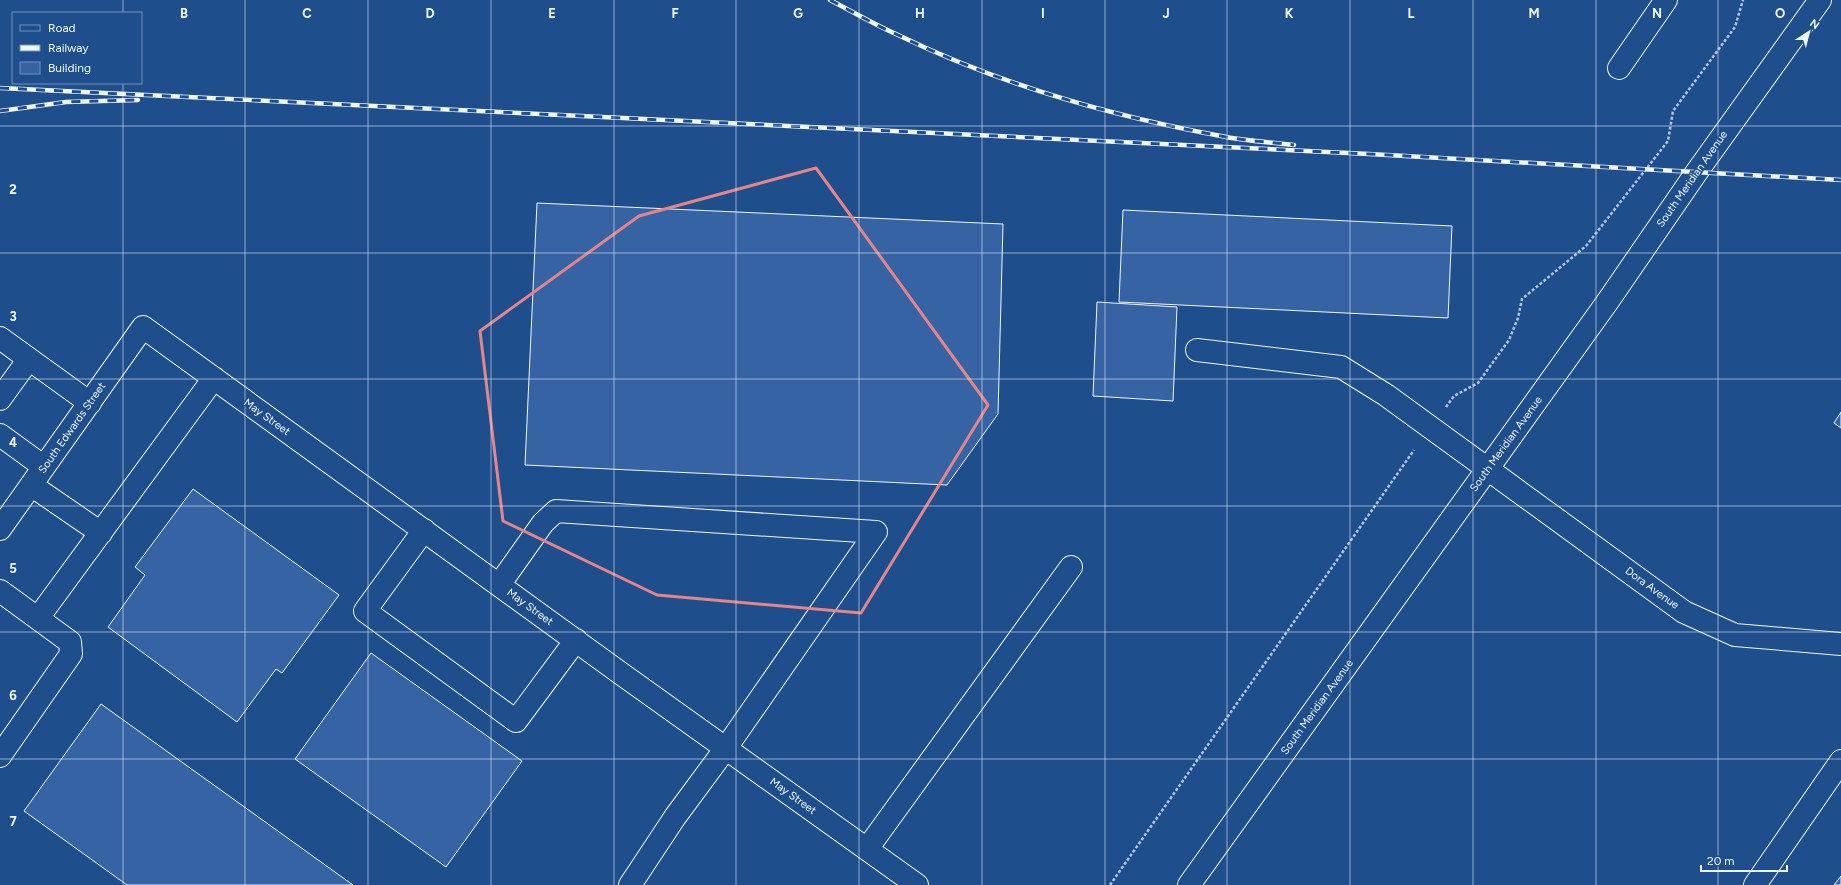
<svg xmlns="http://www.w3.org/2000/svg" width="1841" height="885" font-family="Figtree,sans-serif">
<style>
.building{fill:#3563a3;stroke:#f2f6ff}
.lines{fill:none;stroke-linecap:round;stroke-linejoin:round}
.minor-casing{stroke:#f2f6ff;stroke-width:24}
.major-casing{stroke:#f2f6ff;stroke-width:24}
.path{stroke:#b3c4dc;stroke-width:2.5;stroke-dasharray:3 2;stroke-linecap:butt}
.minor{stroke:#1f4e8c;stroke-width:22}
.major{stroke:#1f4e8c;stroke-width:22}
.rail-casing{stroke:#f2f6ff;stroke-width:4.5}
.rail{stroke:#1f4e8c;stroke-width:3;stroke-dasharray:9;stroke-linecap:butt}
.marked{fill:none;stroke:#e38589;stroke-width:3;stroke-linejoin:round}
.grid{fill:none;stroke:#f2f6ff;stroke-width:1;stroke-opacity:0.55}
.labels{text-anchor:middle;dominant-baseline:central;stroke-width:3;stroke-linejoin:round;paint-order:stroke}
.street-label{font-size:11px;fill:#f2f6ff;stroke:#1f4e8c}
.grid-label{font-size:13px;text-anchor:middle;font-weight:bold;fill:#f2f6ff;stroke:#1f4e8c;stroke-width:3;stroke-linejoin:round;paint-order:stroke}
</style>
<rect width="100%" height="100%" fill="#1f4e8c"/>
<path class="building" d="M537 203 1003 224 998 414 947 485 525 465Z
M1123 210 1452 226 1448 318 1119 302Z
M1097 302 1177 307 1173 401 1093 396Z
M1841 412V428L1834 423Z
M193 489 339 595 282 673 276 669 237 722 108 627 145 575 135 567Z
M371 653 522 761 446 867 295 759Z
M101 704 353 885H127L24 811Z
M1841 876V885H1834Z"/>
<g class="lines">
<defs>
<path id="minor" d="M1619 68 1666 0
M0 338 29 359
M1197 350 1341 367 1386 395 1684 612 1735 635 1841 644
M0 399 29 359 90 403
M0 435 44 467
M31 485 101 533
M0 529 143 327 623 675 917 885
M424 530 365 611 516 721 576 640
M499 585 543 523 556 511 876 532
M0 591 70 642 71 654 0 756
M38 618 214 378
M867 849 1071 567
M630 885 675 817 726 748 876 532
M1755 885 1841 761"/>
<path id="major" d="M1189 885 1608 301 1696 173 1820 0"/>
</defs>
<use href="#minor" class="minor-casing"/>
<use href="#major" class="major-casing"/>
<path class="path" d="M1446 407 1454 396 1478 383 1509 340 1518 318 1522 299 1586 246 1668 141 1673 111 1735 27 1743 0
M1110 885 1414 450"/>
<use href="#minor" class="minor"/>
<use href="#major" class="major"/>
<defs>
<path id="rail" d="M830 0C853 12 875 25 898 35 999 84 1111 116 1221 136 1245 141 1270 142 1294 145
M0 88 1369 154 1841 180
M0 111 66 102 138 100"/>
</defs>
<use href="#rail" class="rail-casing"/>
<use href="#rail" class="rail"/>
</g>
<path class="marked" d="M816 168 988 405 861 613 657 595 503 521 480 331 639 216Z"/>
<path class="grid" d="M123 0V13M245 0V885M368 0V885M491 0V885M614 0V885M736 0V885M859 0V885M982 0V885M1105 0V885M1227 0V885M1350 0V885M1473 0V885M1596 0V885M1718 0V885M123 83V885M0 126H1841M0 253H1841M0 379H1841M0 506H1841M0 632H1841M0 759H1841"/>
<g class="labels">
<g class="street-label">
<text transform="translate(1692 179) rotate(-55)">South Meridian Avenue</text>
<text transform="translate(267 417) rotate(36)">May Street</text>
<text transform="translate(72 428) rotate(-55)">South Edwards Street</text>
<text transform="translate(1506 444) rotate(-54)">South Meridian Avenue</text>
<text transform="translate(1652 588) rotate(36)">Dora Avenue</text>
<text transform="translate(530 607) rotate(36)">May Street</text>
<text transform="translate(1317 707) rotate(-54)">South Meridian Avenue</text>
<text transform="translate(793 796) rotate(36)">May Street</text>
</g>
</g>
<g class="grid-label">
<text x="184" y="18">B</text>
<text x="307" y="18">C</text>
<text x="430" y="18">D</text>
<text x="552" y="18">E</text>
<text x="675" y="18">F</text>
<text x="798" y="18">G</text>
<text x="920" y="18">H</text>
<text x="1043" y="18">I</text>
<text x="1166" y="18">J</text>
<text x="1289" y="18">K</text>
<text x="1411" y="18">L</text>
<text x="1534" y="18">M</text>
<text x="1657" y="18">N</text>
<text x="1780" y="18">O</text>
<text x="13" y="194">2</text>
<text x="13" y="321">3</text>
<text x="13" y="447">4</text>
<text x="13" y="573">5</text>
<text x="13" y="700">6</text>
<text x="13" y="826">7</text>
</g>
<rect x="12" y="12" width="130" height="72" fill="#1f4e8c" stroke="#7391ba"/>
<rect x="20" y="25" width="20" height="6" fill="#1f4e8c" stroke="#7391ba"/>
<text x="48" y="32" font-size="12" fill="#f2f6ff">Road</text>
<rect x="20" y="45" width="20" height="6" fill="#f2f6ff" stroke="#7391ba"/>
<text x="48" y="52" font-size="12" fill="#f2f6ff">Railway</text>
<rect x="20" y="62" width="20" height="12" fill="#3563a3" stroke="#7391ba"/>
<text x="48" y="72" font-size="12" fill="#f2f6ff">Building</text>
<g transform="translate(1809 32) rotate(36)" stroke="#1f4e8c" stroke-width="3" paint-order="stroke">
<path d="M0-3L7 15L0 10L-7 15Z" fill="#f2f6ff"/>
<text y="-6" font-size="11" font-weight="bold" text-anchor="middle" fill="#f2f6ff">N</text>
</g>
<path d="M1701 865v6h86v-6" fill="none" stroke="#f2f6ff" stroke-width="2"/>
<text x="1707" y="865" font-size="12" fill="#f2f6ff" stroke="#1f4e8c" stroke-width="3" paint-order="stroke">20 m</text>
</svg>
